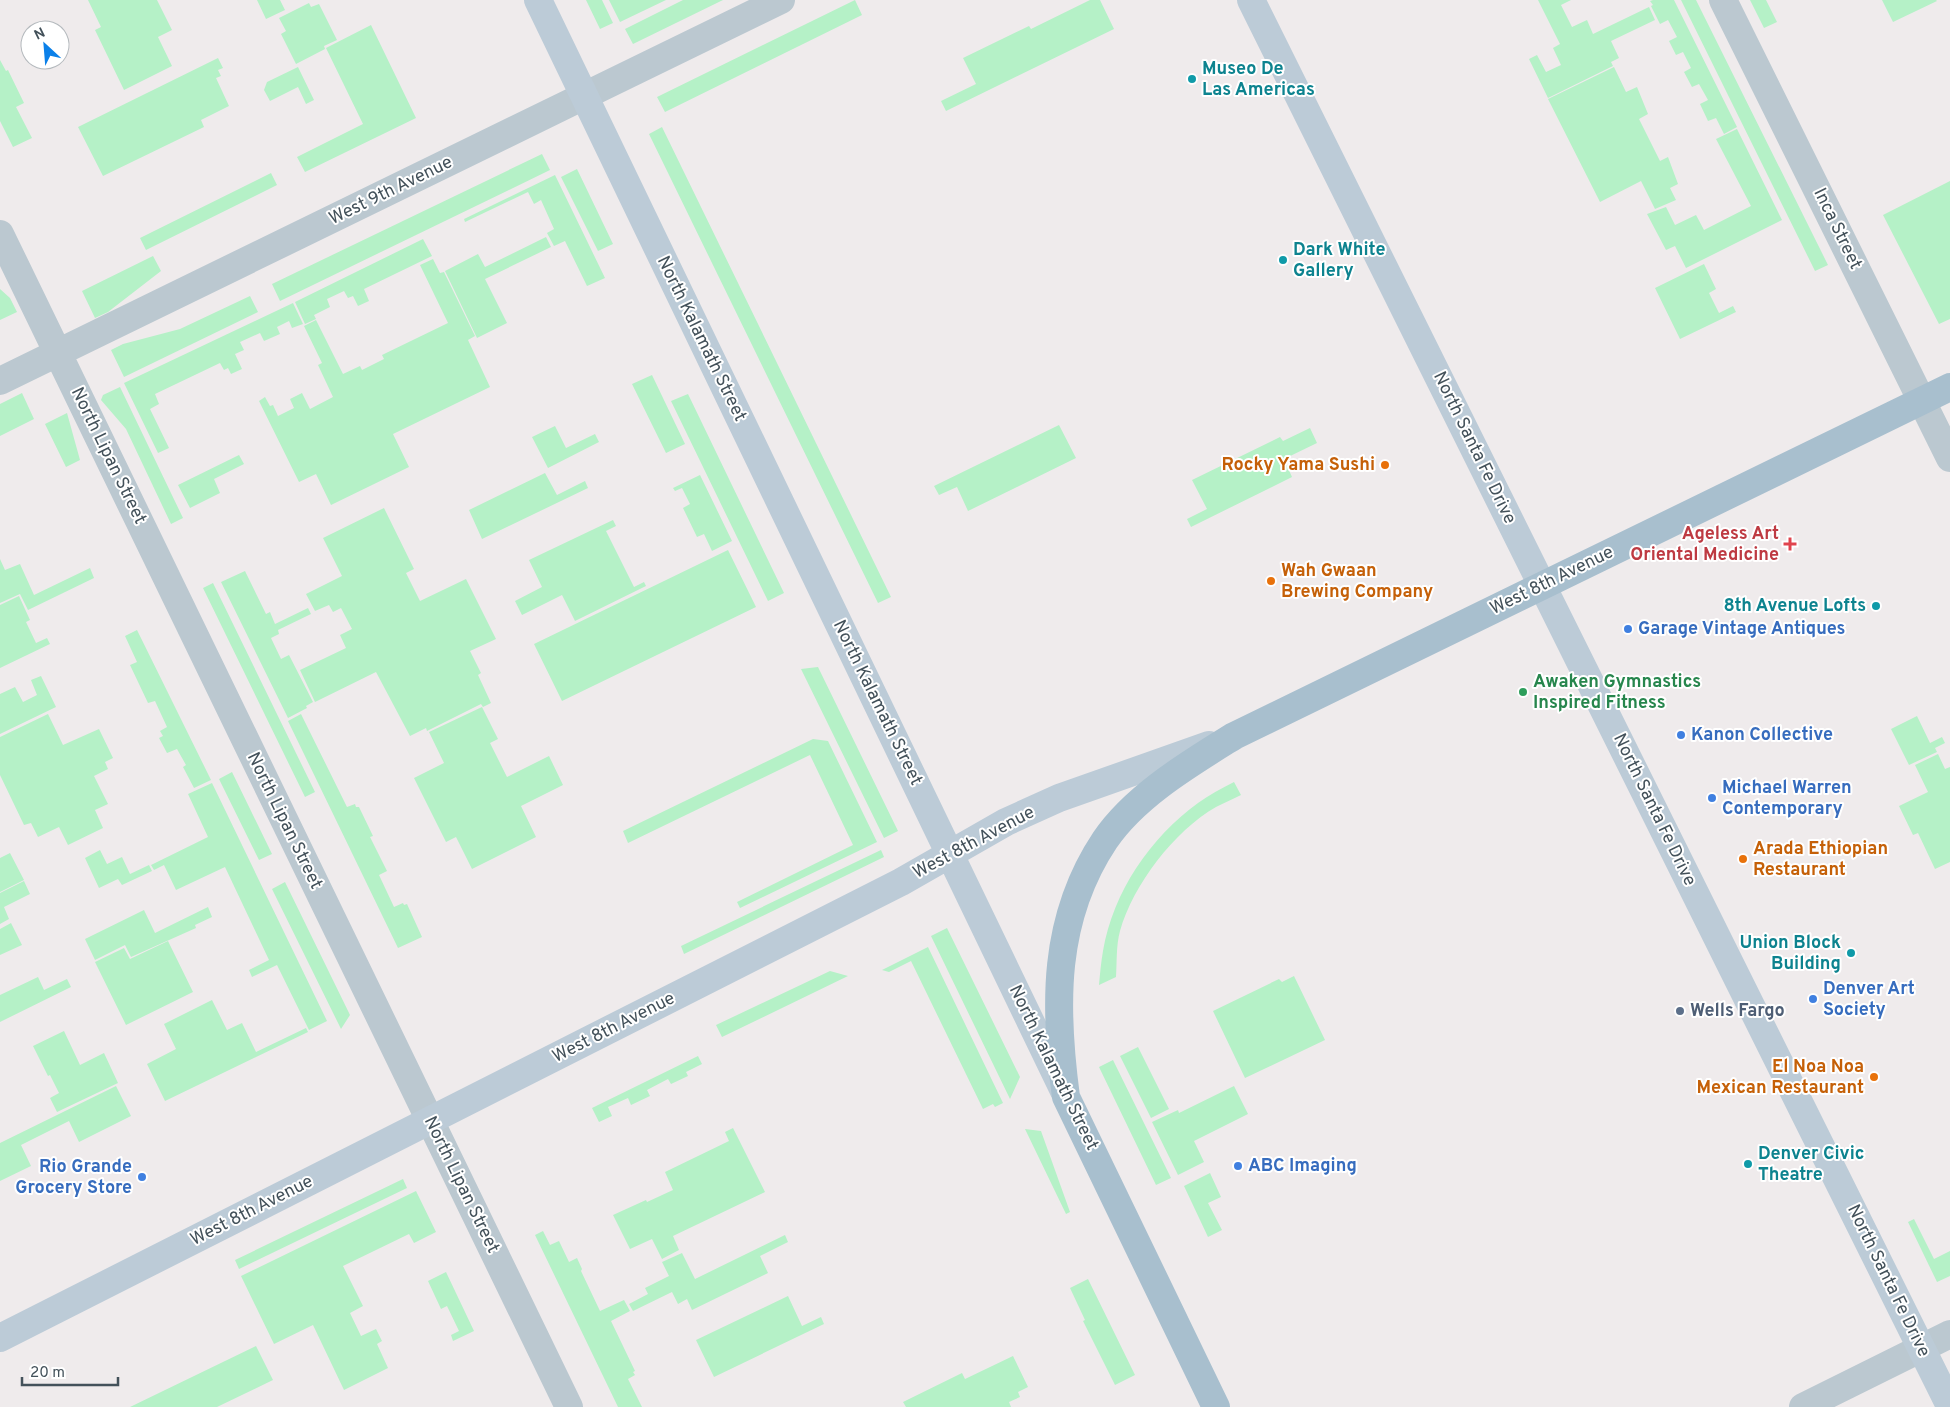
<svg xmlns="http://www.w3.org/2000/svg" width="1950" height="1407" font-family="Overpass,sans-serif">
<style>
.green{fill:#b5f1c7}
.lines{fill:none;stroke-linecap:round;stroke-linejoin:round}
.minor{stroke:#bbc8d0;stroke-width:28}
.tertiary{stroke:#bbc8d0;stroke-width:28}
.secondary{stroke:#bccbd7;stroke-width:28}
.primary{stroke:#a8bfce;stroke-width:28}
.culture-dot{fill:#0f9aa8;stroke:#fff;stroke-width:2}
.food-dot{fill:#e8710a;stroke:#fff;stroke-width:2}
.health-dot{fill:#e0444e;stroke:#fff;stroke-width:2}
.shop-dot{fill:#3f7fe0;stroke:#fff;stroke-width:2}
.leisure-dot{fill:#2e9e5b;stroke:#fff;stroke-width:2}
.service-dot{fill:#5c6f8a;stroke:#fff;stroke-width:2}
.labels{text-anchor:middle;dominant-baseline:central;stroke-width:4;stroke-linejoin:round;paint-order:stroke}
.culture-label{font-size:18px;font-weight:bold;fill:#0d838f;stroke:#fff;text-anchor:start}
.street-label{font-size:18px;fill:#43515a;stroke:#fff}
.food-label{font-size:18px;font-weight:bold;fill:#c56008;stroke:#fff;text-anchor:end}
.health-label{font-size:18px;font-weight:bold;fill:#be3a42;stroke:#fff;text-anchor:end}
.shop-label{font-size:18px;font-weight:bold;fill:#366cbe;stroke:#fff;text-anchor:start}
.leisure-label{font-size:18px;font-weight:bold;fill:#27864d;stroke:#fff;text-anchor:start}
.service-label{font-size:18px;font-weight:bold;fill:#4e5e75;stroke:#fff;text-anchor:start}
</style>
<rect width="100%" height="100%" fill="#efebec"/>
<path class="green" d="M88 0H157L172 30 158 37 172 66 124 90 95 30 101 27Z
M257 0H280L285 10 266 19Z
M586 0H602L613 23 600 29Z
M609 0H666L620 22Z
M683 0H723L633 44 625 29Z
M855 0 862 15 665 112 657 97Z
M1090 0H1100L1114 29 946 111 941 101 976 84 963 58 1029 26 1031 29Z
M1538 0H1571L1561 5 1572 27 1587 20 1593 34 1649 7 1655 20 1611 41 1619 58 1611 62 1613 66 1548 98 1529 59 1537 55 1546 72 1561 65 1553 48 1560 44Z
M1653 0H1674L1737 127 1724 134 1716 118 1708 121 1700 104 1708 100 1699 84 1692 87 1684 72 1691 68 1683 52 1676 55 1669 41 1677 37 1668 20 1660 24 1651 6 1653 5 1650 1Z
M1681 0H1696L1828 265 1815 271Z
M1750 0H1766L1777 22 1764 28Z
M1882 0H1936L1937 1 1893 22Z
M309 3 311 7 319 4 337 40 324 46 325 49 296 64 281 34 286 31 279 18Z
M371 25 416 118 305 172 297 157 363 124 326 48Z
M218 58 223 68 218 70 221 76 216 78 229 106 201 120 204 127 103 176 78 127Z
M0 60 6 71 8 70 24 103 16 107 32 138 13 147 0 121Z
M298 67 314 100 306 104 298 87 270 101 264 90 267 82Z
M1614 67 1626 92 1637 87 1648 114 1639 119 1660 161 1668 157 1678 184 1670 188 1676 200 1655 209 1641 181 1600 202 1548 99Z
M662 127 891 597 878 603 649 134Z
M1737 129 1782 220 1686 268 1675 246 1666 250 1647 214 1666 207 1675 225 1696 215 1704 230 1751 206 1716 139Z
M542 154 550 170 280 301 272 284Z
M577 169 613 244 598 251 561 177Z
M271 173 277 185 146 250 140 238Z
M555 175 605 278 587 286 565 241 554 246 547 233 554 229 541 200 534 204 528 192 465 222 464 219Z
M1950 181V319L1939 324 1883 215Z
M546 237 551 247 485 279 507 323 477 338 445 271 478 254 485 267Z
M423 239 432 256 364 289 369 301 358 306 353 296 348 298 344 291 327 299 330 307 314 315 316 319 305 324 295 302Z
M153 256 161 271 108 312 95 318 82 291Z
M433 259 440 273 444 272 475 336 468 340 490 387 393 434 409 467 331 505 316 474 299 482 259 401 265 397 270 406 273 405 278 416 294 408 290 399 302 393 310 409 333 397 318 365 322 363 304 326 316 320 343 374 360 366 362 370 384 359 382 355 448 323 420 265Z
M1704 264 1716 289 1709 293 1719 313 1733 306 1736 312 1680 339 1655 288Z
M0 289 10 298 17 312 0 320Z
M250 296 258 312 124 377 111 350 123 344 180 329Z
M293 303 303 324 292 328 289 321 277 327 280 334 264 341 260 333 240 342 244 350 235 354 242 369 231 374 228 368 224 370 220 363 155 394 159 404 150 409 169 448 158 453 124 383Z
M652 375 685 444 666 453 632 384Z
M120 387 183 518 171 524 126 429 101 400 103 395Z
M22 393 34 419 0 436V404Z
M688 394 784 593 768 601 671 401Z
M67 413 80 460 66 467 45 424Z
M1059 425 1076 458 968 511 957 487 939 495 934 486Z
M555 426 566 448 595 434 599 442 548 468 532 437Z
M1310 428 1317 443 1284 459 1292 477 1191 527 1187 519 1207 509 1192 480 1280 437 1283 441Z
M239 455 244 464 214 479 220 493 190 508 178 485Z
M545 473 557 495 585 481 588 488 482 539 469 510Z
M700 475 732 541 712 551 704 534 697 537 683 508 690 504 682 488 675 491 673 488Z
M384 508 414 569 406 573 420 601 466 579 496 639 470 651 481 673 478 675 491 703 483 707 481 704 427 731 426 728 410 736 376 672 315 702 300 670 346 648 340 635 352 629 341 608 333 612 329 605 315 611 306 594 342 576 323 538Z
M613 520 616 526 606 531 634 587 644 582 646 586 575 621 562 595 522 615 515 601 542 587 529 560Z
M728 550 756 607 562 701 534 644Z
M0 559 5 570 20 564 34 595 90 568 94 578 28 610 20 594 0 603Z
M245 571 266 614 270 612 275 624 308 608 311 614 278 630 279 634 271 638 281 659 289 655 313 702 306 706 307 708 288 718 221 582Z
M213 583 315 792 305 797 203 588Z
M19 596 30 620 26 622 36 643 47 638 50 644 0 668V605Z
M137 630 211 780 194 788 183 767 186 765 177 749 167 753 159 738 163 736 160 731 167 727 155 701 148 703 130 665 137 662 125 636Z
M818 667 898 831 884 838 801 669Z
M41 676 56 707 0 734V694L15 687 23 702 37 695 31 680Z
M482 707 498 739 490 743 507 777 549 756 563 785 521 806 536 837 472 869 456 837 446 842 414 778 444 763 429 732Z
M48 714 63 745 99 729 113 758 105 762 108 769 94 776 108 804 95 810 103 828 68 845 59 827 38 837 31 823 24 825 0 775V737Z
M301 714 347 807 355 804 356 807H359L373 836 370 837 387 871 379 875 394 907 403 903 404 905 407 904 422 937 398 948 288 721Z
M1917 716 1930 743 1942 737 1945 743 1935 748 1937 752 1909 765 1891 729Z
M813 739 828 741 877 842 740 908 737 902 853 845 810 755 628 843 623 831Z
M1938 754 1945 769 1950 767V862L1935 869 1918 833 1913 835 1899 806 1928 792 1915 765Z
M232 772 272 854 259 860 219 779Z
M1234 782 1241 795C1233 799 1224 803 1216 807 1174 831 1133 885 1120 931 1116 945 1117 963 1116 977L1099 985C1100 974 1101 962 1103 951 1113 892 1150 838 1198 803 1209 795 1222 788 1234 782Z
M212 783 327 1021 309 1030 277 965 252 977 249 970 269 960 225 867 176 890 164 865 154 870 151 865 208 837 188 794Z
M100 850 107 864 122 857 130 874 149 865 152 871 122 885 118 879 99 888 85 858Z
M881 850 884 857 684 954 681 946Z
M10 853 24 880 0 892V858Z
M24 881 30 894 4 907 9 919 0 924V893Z
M285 882 350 1015 341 1029 272 889Z
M208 907 212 917 195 925 196 928 131 957 125 945 95 960 85 939 144 910 155 933Z
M11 923 22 945 0 955V929Z
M947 928 1020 1077 1010 1099 931 936Z
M168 941 193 992 126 1025 95 962 124 948 130 959Z
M928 947 1003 1103 995 1107 993 1104 983 1109 911 961 889 972 882 970Z
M830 971 848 976 722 1037 716 1025Z
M1294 976 1325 1040 1245 1078 1213 1011 1279 979 1282 982Z
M38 977 44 990 67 979 71 987 0 1022V995Z
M212 1000 227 1030 242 1023 256 1052 306 1028 308 1032 165 1101 147 1064 176 1049 164 1024Z
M64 1031 80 1065 104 1053 118 1083 57 1112 50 1098 59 1093 50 1075 48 1076 33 1046Z
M1138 1047 1169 1109 1151 1118 1120 1056Z
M698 1056 702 1064 686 1072 688 1076 671 1084 668 1079 647 1090 650 1096 631 1105 628 1098 608 1107 612 1116 599 1122 592 1108Z
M1113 1060 1171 1178 1156 1185 1099 1067Z
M116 1086 131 1116 79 1142 69 1121 21 1145 31 1166 0 1181V1143Z
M1234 1086 1248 1114 1194 1141 1204 1162 1178 1175 1152 1122 1178 1110 1179 1113Z
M733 1128 765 1192 673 1236 679 1250 662 1259 652 1239 630 1249 613 1215 646 1200 647 1202 673 1190 665 1172 729 1141 725 1132Z
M1025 1129 1041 1131 1070 1212 1066 1214Z
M1210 1173 1221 1197 1208 1203 1222 1230 1208 1237 1184 1186Z
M403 1179 407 1188 239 1269 235 1260Z
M416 1191 436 1232 414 1243 409 1234 343 1266 363 1306 350 1313 361 1336 376 1329 382 1341 377 1344 388 1368 344 1390 313 1325 274 1344 241 1276Z
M1914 1219 1934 1259 1950 1251V1276L1937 1282 1908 1222Z
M543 1231 550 1245 559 1241 569 1262 577 1258 582 1269 581 1271 600 1311 624 1300 630 1311 611 1321 635 1371 633 1372 635 1375 628 1379 642 1407H618L535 1235Z
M785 1235 788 1242 760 1256 768 1273 692 1310 687 1299 678 1304 672 1292 633 1311 629 1304 648 1294 645 1288 669 1276 662 1262 682 1253 695 1279Z
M446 1272 474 1331 453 1341 451 1335 459 1331 447 1306 441 1309 428 1281Z
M1088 1279 1135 1375 1115 1385 1083 1321 1085 1320 1070 1288Z
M788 1296 802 1326 821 1317 824 1324 714 1377 696 1340Z
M256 1346 273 1380 217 1407H130Z
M1013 1356 1028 1387 1018 1392 1020 1397 1009 1402 1011 1407H906L903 1402 962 1373 965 1379Z"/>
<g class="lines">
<path class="minor" d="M1723 0 1950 458
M0 234 569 1407
M0 381 584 96"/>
<path class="tertiary" d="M584 96 781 0
M1803 1407 1950 1334"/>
<path class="secondary" d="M538 0 1064 1091
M1251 0 1950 1406
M0 1338 901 882 1006 822 1059 798 1209 745"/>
<path class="primary" d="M1216 1407 1066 1097C1054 1007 1052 919 1105 840 1135 796 1189 764 1234 736L1950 387"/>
</g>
<g class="culture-dot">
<circle cx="1192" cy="79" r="5"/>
<circle cx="1283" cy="260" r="5"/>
<circle cx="1876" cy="606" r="5"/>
<circle cx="1851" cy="953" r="5"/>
<circle cx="1748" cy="1164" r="5"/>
</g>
<g class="food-dot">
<circle cx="1385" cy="465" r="5"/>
<circle cx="1271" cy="581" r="5"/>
<circle cx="1743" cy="859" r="5"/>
<circle cx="1874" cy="1077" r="5"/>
</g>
<path class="health-dot" d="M1787.5 536.5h5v5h5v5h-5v5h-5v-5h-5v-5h5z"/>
<g class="shop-dot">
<circle cx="1628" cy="629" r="5"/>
<circle cx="1681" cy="735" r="5"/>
<circle cx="1712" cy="798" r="5"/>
<circle cx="1813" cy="999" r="5"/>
<circle cx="1238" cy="1166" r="5"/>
<circle cx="142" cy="1177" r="5"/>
</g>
<circle class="leisure-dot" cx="1523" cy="692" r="5"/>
<circle class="service-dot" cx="1680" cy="1011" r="5"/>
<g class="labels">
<g class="culture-label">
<text x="1202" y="69">Museo De<tspan x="1202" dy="21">Las Americas</tspan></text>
<text x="1293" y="250">Dark White<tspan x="1293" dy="21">Gallery</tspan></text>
<text x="1866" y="606" text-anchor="end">8th Avenue Lofts</text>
<text x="1841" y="943" text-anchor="end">Union Block<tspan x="1841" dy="21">Building</tspan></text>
<text x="1758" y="1154">Denver Civic<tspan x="1758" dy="21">Theatre</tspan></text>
</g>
<g class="street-label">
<text transform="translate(391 191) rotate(-26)">West 9th Avenue</text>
<text transform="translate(1837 229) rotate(64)">Inca Street</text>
<text transform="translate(701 339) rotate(64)">North Kalamath Street</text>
<text transform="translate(1474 448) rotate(64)">North Santa Fe Drive</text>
<text transform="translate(108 456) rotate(64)">North Lipan Street</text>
<text transform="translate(1552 581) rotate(-26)">West 8th Avenue</text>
<text transform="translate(877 703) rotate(64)">North Kalamath Street</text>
<text transform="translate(1654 810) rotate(64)">North Santa Fe Drive</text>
<text transform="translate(284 821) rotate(64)">North Lipan Street</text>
<text transform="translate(974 843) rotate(-28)">West 8th Avenue</text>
<text transform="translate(614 1028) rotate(-27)">West 8th Avenue</text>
<text transform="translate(1053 1068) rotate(64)">North Kalamath Street</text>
<text transform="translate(461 1185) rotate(64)">North Lipan Street</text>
<text transform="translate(252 1211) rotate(-27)">West 8th Avenue</text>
<text transform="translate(1888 1281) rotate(64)">North Santa Fe Drive</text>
</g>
<g class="food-label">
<text x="1375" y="465">Rocky Yama Sushi</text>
<text x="1281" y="571" text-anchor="start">Wah Gwaan<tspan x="1281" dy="21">Brewing Company</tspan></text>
<text x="1753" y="849" text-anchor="start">Arada Ethiopian<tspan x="1753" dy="21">Restaurant</tspan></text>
<text x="1864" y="1067">El Noa Noa<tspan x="1864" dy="21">Mexican Restaurant</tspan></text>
</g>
<g class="health-label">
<text x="1779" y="534">Ageless Art<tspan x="1779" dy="21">Oriental Medicine</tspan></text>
</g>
<g class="shop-label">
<text x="1638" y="629">Garage Vintage Antiques</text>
<text x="1691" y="735">Kanon Collective</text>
<text x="1722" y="788">Michael Warren<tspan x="1722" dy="21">Contemporary</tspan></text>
<text x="1823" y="989">Denver Art<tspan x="1823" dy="21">Society</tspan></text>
<text x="1248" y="1166">ABC Imaging</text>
<text x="132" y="1167" text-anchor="end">Rio Grande<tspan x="132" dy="21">Grocery Store</tspan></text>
</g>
<g class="leisure-label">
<text x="1533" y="682">Awaken Gymnastics<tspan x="1533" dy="21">Inspired Fitness</tspan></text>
</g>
<g class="service-label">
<text x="1690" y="1011">Wells Fargo</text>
</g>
</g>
<g transform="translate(45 45) rotate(334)"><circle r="24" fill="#ffffff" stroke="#b4b9bd"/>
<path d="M0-4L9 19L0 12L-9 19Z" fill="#0b80e9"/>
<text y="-8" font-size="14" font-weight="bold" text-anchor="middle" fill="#43515a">N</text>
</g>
<path d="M22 1377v8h96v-8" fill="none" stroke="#43515a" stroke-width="2.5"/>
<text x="30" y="1377" font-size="15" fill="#43515a" stroke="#ffffff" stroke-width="4" paint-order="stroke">20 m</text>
</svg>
